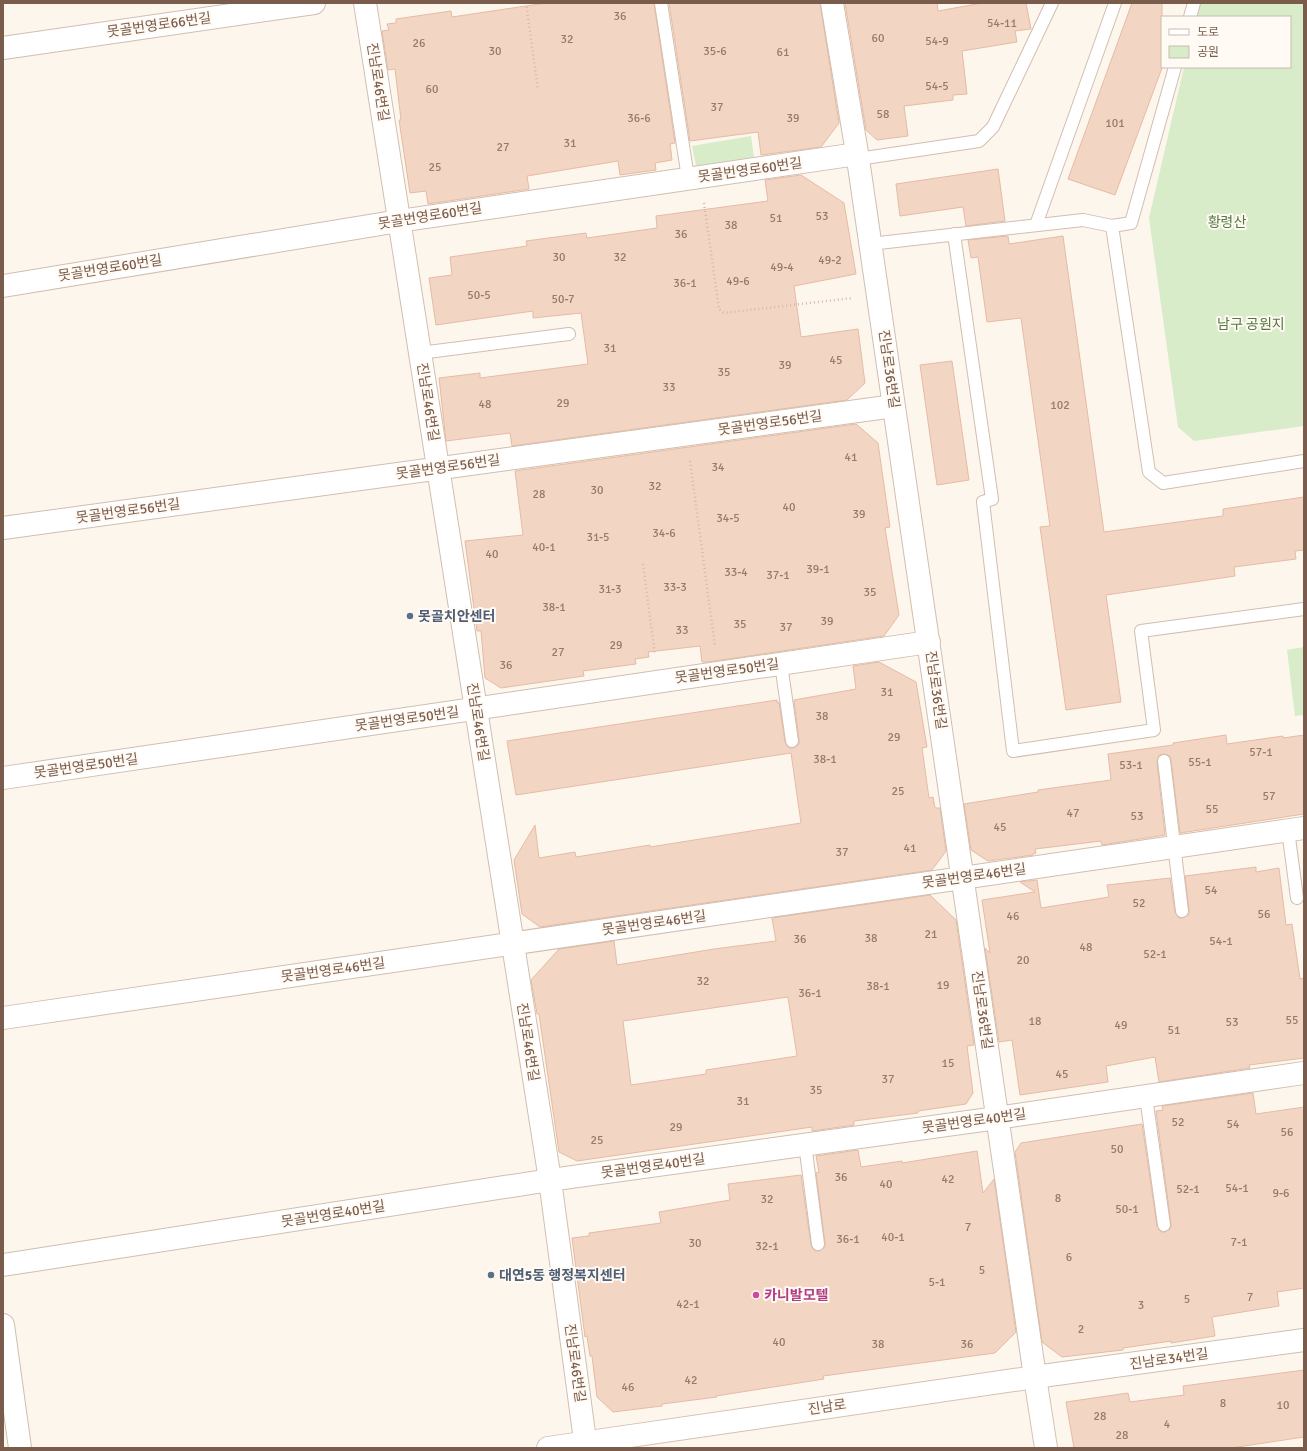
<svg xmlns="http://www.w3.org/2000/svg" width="1307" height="1451" font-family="Signika,'Noto Sans KR',sans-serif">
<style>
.green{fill:#d8ecc9}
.building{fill:#f3d5c3;stroke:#e6bba3;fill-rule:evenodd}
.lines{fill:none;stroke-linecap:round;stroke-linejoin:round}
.service-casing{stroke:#d1beb0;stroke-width:14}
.minor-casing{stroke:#d1beb0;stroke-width:24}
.secondary-casing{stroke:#d6c0b0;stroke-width:24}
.path{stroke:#d9b8a5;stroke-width:2.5;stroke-dasharray:1 3;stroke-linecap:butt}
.service{stroke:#fff;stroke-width:12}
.minor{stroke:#fff;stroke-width:22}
.secondary{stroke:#fff;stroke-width:22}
.service-dot{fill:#5c6f8a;stroke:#fffaf3;stroke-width:1.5}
.hotel-dot{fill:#d1479c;stroke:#fffaf3;stroke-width:1.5}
.labels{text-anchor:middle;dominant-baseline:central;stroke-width:4;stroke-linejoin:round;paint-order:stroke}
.number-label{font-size:12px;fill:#987a6a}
.street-label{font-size:14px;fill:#7a5c4d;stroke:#fffaf3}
.park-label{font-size:14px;fill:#537a41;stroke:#fffaf3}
.service-label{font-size:14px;font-weight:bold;fill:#4e5e75;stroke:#fffaf3;text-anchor:start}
.hotel-label{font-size:14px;font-weight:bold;fill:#b23c85;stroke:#fffaf3;text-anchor:start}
</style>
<rect width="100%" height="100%" fill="#fdf6ec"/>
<path class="green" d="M1199 3H1304V426L1194 441 1178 427 1149 218 1184 67H1290V17H1196Z
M751 136 754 157 696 166 692 146Z
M1304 647V715L1295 716 1287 650Z"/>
<path class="building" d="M546 3H654L675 143 670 144 672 160 655 163 656 170 620 175 618 161 527 176 529 189 428 204 426 191 410 193 399 120H401L395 69 388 70 382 31 389 30 387 24 396 23V19L451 11 452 17Z
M669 3H820L839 123 821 147 761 155 758 132 690 141Z
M845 3H937L938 11 982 3H1026L1031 29 1015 31 1017 42 962 51 967 94 953 95V100L904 106 908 136 877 140 866 130Z
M1132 3H1162V68L1115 195 1068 179Z
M998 169 1005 221 966 226 963 207 900 216 896 184Z
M801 175 844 203 856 274 794 286 801 337 858 329 865 383 847 400 512 446 510 433 446 441 439 378 480 373V378L588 364 581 313 533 318V311L436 325 429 278 452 275 450 257 527 246 526 241 586 233 587 238 657 228 656 216 768 201 765 180Z
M1008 236 1009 244 1063 236 1104 532 1223 516V509L1304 497V550L1295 551 1296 559 1234 567 1235 576 1106 595 1121 702 1066 710 1040 527 1050 526 1021 318 987 322 978 257 971 258 968 240Z
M952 361 969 480 937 485 920 365Z
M856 424 878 443 890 527 885 528 899 615 884 636 708 662H702L700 646 648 652 649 657 635 659 636 664 583 671 584 676 501 688 485 678 481 631H477L465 541 523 535 515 471Z
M879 662 916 682 927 747 922 748 929 798 933 797 935 808H940L946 851 932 870 540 927 522 914 514 860 535 825 539 858 575 852 576 857 650 845V847L801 823 791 753 516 795 507 741 777 700V703L779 702 785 742 789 748H793L799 744V740L794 700 856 689 853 666Z
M1226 735 1227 744 1283 736V738L1304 735V814L1180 833 1171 760 1170 756 1164 754 1159 755 1157 762 1165 835 1102 845 1101 841 1035 849 1036 853 1033 854V855L988 861 971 850 964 804 1038 792V790L1111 780 1108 754 1173 745V743Z
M1256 867V872L1279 868 1286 925 1292 924 1300 979 1304 978V1058L1249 1065 1250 1068 1159 1082 1155 1057 1106 1066 1108 1082 1020 1095 1012 1040 999 1042 985 948 990 953 982 900 1035 892 1020 882 1037 880 1041 908 1109 897 1107 885 1170 878 1175 912 1179 918H1183L1189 914V910L1185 876Z
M930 895 956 920 974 1045 967 1046 973 1093 966 1104 918 1111V1113L854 1121V1125L812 1131V1127L577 1161 559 1152 539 1014H537L531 980 559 949 614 941 617 965 714 949 776 941 772 918ZM788 997 797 1056 706 1070V1074L631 1085 623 1021Z
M1253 1093 1256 1114 1304 1107V1288L1277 1292 1279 1306 1212 1317 1215 1336 1171 1343V1341L1123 1348V1350L1062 1357 1042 1342 1015 1152 1021 1143 1142 1124 1157 1226 1161 1232H1165L1171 1228V1224L1156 1111 1163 1110 1162 1106Z
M858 1150 861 1167 902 1161V1163L977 1151 983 1193 994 1179 1016 1332 995 1353 823 1376 824 1379 716 1396 717 1397 662 1404V1406L613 1412 597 1397 592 1356H590L587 1336 585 1337 572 1238 589 1236V1233L661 1223 659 1212 730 1200 728 1184 801 1175 811 1245 815 1251H819L825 1247V1243L816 1173 819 1172 816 1156Z
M1304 1370V1437L1231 1448H1074L1066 1402 1128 1393 1130 1402 1184 1395 1183 1386Z"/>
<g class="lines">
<defs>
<path id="service" d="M661 3 688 178
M1190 17 1194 3
M858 159 979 141 993 127 1052 3
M1036 225 1115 3
M1112 226 1131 223 1175 67
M954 234 992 499 983 502 1013 751 1154 730 1141 631 1304 609
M870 244 1083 220 1112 226 1149 472 1163 483 1304 461
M420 353 569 334
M781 664 792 741
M1164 761 1182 911
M1288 830 1297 898
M1146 1097 1164 1225
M805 1144 818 1244"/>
<path id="minor" d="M365 3 550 1180 586 1448
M832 3 858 159 1035 1377 1304 1340
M3 48 314 3
M3 286 399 221 857 154
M3 528 894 406
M3 778 929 642
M3 1018 1304 828
M3 1265 550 1180 997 1118 1304 1073
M3 1325 20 1448"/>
<path id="secondary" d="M548 1448 1035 1377 1046 1448"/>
</defs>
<use href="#service" class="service-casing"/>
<use href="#minor" class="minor-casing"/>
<use href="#secondary" class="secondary-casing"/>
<path class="path" d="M526 3 538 90
M704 203 719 309 724 313 852 298
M690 461 715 646
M643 564 655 655"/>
<use href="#service" class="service"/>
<use href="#minor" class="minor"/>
<use href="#secondary" class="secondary"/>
</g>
<g class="service-dot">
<circle cx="410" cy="616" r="4"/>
<circle cx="491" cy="1275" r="4"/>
</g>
<circle class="hotel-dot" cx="756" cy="1295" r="4"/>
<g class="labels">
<g class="number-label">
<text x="620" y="16">36</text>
<text x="1002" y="23">54-11</text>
<text x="878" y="38">60</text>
<text x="567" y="39">32</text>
<text x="937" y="41">54-9</text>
<text x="419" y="43">26</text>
<text x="495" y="51">30</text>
<text x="715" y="51">35-6</text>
<text x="783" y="52">61</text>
<text x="937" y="86">54-5</text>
<text x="432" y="89">60</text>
<text x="717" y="107">37</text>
<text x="883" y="114">58</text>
<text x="639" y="118">36-6</text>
<text x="793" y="118">39</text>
<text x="1115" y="123">101</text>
<text x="570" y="143">31</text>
<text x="503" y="147">27</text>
<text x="435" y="167">25</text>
<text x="822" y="216">53</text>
<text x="776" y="218">51</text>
<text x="731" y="225">38</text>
<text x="681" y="234">36</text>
<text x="559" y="257">30</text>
<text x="620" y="257">32</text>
<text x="830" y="260">49-2</text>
<text x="782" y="267">49-4</text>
<text x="738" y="281">49-6</text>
<text x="685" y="283">36-1</text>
<text x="479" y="295">50-5</text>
<text x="563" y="299">50-7</text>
<text x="610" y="348">31</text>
<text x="836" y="360">45</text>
<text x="785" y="365">39</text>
<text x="724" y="372">35</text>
<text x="669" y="387">33</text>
<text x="563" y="403">29</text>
<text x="485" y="404">48</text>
<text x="1060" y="405">102</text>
<text x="851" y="457">41</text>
<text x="718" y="467">34</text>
<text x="655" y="486">32</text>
<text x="597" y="490">30</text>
<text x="539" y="494">28</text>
<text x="789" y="507">40</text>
<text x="859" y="514">39</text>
<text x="728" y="518">34-5</text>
<text x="664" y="533">34-6</text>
<text x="598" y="537">31-5</text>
<text x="544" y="547">40-1</text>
<text x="492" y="554">40</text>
<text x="818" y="569">39-1</text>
<text x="736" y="572">33-4</text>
<text x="778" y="575">37-1</text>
<text x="675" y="587">33-3</text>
<text x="610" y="589">31-3</text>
<text x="870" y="592">35</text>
<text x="554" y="607">38-1</text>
<text x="827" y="621">39</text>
<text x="740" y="624">35</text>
<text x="786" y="627">37</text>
<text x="682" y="630">33</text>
<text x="616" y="645">29</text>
<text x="558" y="652">27</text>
<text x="506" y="665">36</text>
<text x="887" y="692">31</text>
<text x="822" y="716">38</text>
<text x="894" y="737">29</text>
<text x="1261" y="752">57-1</text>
<text x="825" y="759">38-1</text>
<text x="1200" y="762">55-1</text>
<text x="1131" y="765">53-1</text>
<text x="898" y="791">25</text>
<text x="1269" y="796">57</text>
<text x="1212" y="809">55</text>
<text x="1073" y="813">47</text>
<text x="1137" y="816">53</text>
<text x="1000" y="827">45</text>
<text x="910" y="848">41</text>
<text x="842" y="852">37</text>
<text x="1211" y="890">54</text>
<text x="1139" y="903">52</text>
<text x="1264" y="914">56</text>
<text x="1013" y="916">46</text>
<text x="931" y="934">21</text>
<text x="871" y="938">38</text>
<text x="800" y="939">36</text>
<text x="1221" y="941">54-1</text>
<text x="1086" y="947">48</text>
<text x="1155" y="954">52-1</text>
<text x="1023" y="960">20</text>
<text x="703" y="981">32</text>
<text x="943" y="985">19</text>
<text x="878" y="986">38-1</text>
<text x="810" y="993">36-1</text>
<text x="1292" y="1020">55</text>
<text x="1035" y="1021">18</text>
<text x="1232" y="1022">53</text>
<text x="1121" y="1025">49</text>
<text x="1174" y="1030">51</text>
<text x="948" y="1063">15</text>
<text x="1062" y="1074">45</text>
<text x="888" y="1079">37</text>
<text x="816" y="1090">35</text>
<text x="743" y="1101">31</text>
<text x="1178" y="1122">52</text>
<text x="1233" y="1124">54</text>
<text x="676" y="1127">29</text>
<text x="1287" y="1132">56</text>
<text x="597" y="1140">25</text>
<text x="1117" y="1149">50</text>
<text x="841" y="1177">36</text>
<text x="948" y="1179">42</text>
<text x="886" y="1184">40</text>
<text x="1237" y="1188">54-1</text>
<text x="1188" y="1189">52-1</text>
<text x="1281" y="1193">9-6</text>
<text x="1058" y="1198">8</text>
<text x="767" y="1199">32</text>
<text x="1127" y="1209">50-1</text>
<text x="968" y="1227">7</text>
<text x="893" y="1237">40-1</text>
<text x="848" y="1239">36-1</text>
<text x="1239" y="1242">7-1</text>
<text x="695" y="1243">30</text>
<text x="767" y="1246">32-1</text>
<text x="1069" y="1257">6</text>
<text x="982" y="1270">5</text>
<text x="937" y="1282">5-1</text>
<text x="1250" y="1297">7</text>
<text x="1187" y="1299">5</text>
<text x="688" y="1304">42-1</text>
<text x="1141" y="1305">3</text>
<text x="1081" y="1329">2</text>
<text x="779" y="1342">40</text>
<text x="878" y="1344">38</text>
<text x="967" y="1344">36</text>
<text x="691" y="1380">42</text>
<text x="628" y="1387">46</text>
<text x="1223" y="1403">8</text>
<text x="1283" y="1405">10</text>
<text x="1100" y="1416">28</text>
<text x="1167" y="1424">4</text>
<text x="1122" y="1435">28</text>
</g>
<g class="street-label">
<text transform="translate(159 25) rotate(-8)">못골번영로66번길</text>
<text transform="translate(378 82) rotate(81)">진남로46번길</text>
<text transform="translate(750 170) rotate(-8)">못골번영로60번길</text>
<text transform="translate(430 216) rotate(-9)">못골번영로60번길</text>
<text transform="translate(110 268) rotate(-9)">못골번영로60번길</text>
<text transform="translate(889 369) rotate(82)">진남로36번길</text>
<text transform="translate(428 402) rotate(81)">진남로46번길</text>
<text transform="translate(770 423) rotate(-8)">못골번영로56번길</text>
<text transform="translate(448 467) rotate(-8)">못골번영로56번길</text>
<text transform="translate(128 511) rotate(-8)">못골번영로56번길</text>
<text transform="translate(727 671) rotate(-8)">못골번영로50번길</text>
<text transform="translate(936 690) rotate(82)">진남로36번길</text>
<text transform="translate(407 719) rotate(-8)">못골번영로50번길</text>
<text transform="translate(478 722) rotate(81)">진남로46번길</text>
<text transform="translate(86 766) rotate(-8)">못골번영로50번길</text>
<text transform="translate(974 876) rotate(-8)">못골번영로46번길</text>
<text transform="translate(654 923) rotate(-8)">못골번영로46번길</text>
<text transform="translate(333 970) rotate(-8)">못골번영로46번길</text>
<text transform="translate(982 1010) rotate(82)">진남로36번길</text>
<text transform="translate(528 1042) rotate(81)">진남로46번길</text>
<text transform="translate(974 1121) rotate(-8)">못골번영로40번길</text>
<text transform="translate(653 1166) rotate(-8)">못골번영로40번길</text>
<text transform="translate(333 1214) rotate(-9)">못골번영로40번길</text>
<text transform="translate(1169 1359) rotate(-8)">진남로34번길</text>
<text transform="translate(575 1363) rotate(82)">진남로46번길</text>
<text transform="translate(827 1407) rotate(-8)">진남로</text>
</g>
<g class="park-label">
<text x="1227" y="222">황령산</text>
<text x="1251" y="324">남구 공원지</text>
</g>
<g class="service-label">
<text x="418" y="616">못골치안센터</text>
<text x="499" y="1275">대연5동 행정복지센터</text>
</g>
<g class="hotel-label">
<text x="764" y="1295">카니발모텔</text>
</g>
</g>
<rect width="1307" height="1451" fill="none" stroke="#7a5c4d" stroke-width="8"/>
<rect x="1161" y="16" width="130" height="52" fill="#fffaf3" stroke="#cabbb1"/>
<rect x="1169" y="29" width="20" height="6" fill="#ffffff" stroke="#cabbb1"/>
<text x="1197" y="36" font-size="12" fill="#7a5c4d">도로</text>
<rect x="1169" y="46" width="20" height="12" fill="#d8ecc9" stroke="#cabbb1"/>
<text x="1197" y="56" font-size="12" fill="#7a5c4d">공원</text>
</svg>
